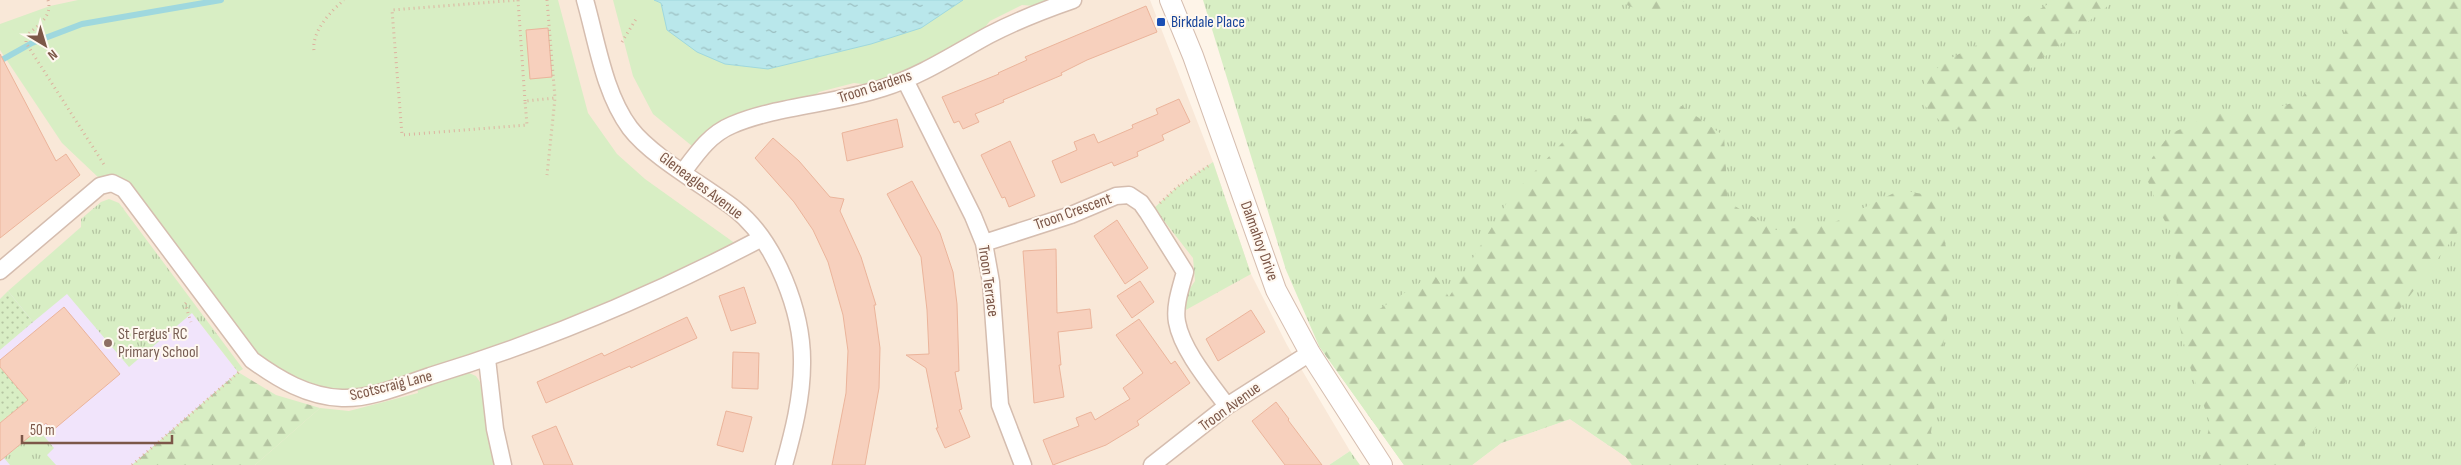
<svg xmlns="http://www.w3.org/2000/svg" width="2461" height="465" font-family="'Sofia Sans Condensed',sans-serif">
<style>
.residential{fill:#f9e8d8}
.education{fill:#f1e4fb}
.grass{fill:url(#grass-tufts)}
.forest{fill:url(#forest-firs)}
.park{fill:#d8eec4}
.garden{fill:url(#garden-dots)}
.water{fill:url(#water-ripples);stroke:#9fd8de}
.lines{fill:none;stroke-linecap:round;stroke-linejoin:round}
.stream{stroke:#9fd8de;stroke-width:6}
.building{fill:#f7d0bd;stroke:#ebb49b}
.minor-casing{stroke:#d5bdaf;stroke-width:19}
.tertiary-casing{stroke:#d5bdaf;stroke-width:22}
.path{stroke:#dcb29f;stroke-width:3;stroke-dasharray:1 4;stroke-linecap:butt}
.minor{stroke:#fff;stroke-width:16}
.tertiary{stroke:#fff;stroke-width:20}
.transit-dot{fill:#1a4fb4;stroke:#fff8f0;stroke-width:2}
.education-dot{fill:#8d6e63;stroke:#fff8f0;stroke-width:2}
.labels{text-anchor:middle;dominant-baseline:central;stroke-width:4;stroke-linejoin:round;paint-order:stroke}
.transit-label{font-size:16px;fill:#164399;stroke:#fff8f0;text-anchor:start}
.street-label{font-size:16px;fill:#7c5748;stroke:#fff8f0}
.education-label{font-size:16px;fill:#785e54;stroke:#fff8f0;text-anchor:start}
</style>
<defs>
<pattern id="grass-tufts" width="24" height="20" patternUnits="userSpaceOnUse" patternTransform="scale(1.25)"><rect width="24" height="20" fill="#d8eec4"/><path d="M3 7l-1-3M5 7V3M7 7l1-3M15 17l-1-3M17 17v-4M19 17l1-3" fill="none" stroke="#b4c4a1"/></pattern>
<pattern id="forest-firs" width="22" height="20" patternUnits="userSpaceOnUse" patternTransform="scale(1.25)"><rect width="22" height="20" fill="#d8eec4"/><path d="M5 1l3.5 6h-7zM16 11l3.5 6h-7z" fill="#b4c4a1"/></pattern>
<pattern id="garden-dots" width="8" height="8" patternUnits="userSpaceOnUse" patternTransform="scale(1.25)"><rect width="8" height="8" fill="#d8eec4"/><path d="M2 2h.1M6 6h.1" fill="none" stroke="#b4c4a1" stroke-width="1.8" stroke-linecap="round"/></pattern>
<pattern id="water-ripples" width="26" height="14" patternUnits="userSpaceOnUse" patternTransform="scale(1.25)"><rect width="26" height="14" fill="#b9e7eb"/><path d="M2 4q2-2 4 0t4 0M15 11q2-2 4 0t4 0" fill="none" stroke="#9bbec0"/></pattern>
</defs>
<rect width="100%" height="100%" fill="#fef4e8"/>
<path class="residential" d="M0 0H1150L1213 162 1251 274 1287 345 1350 451 1329 465H0Z
M1570 419 1626 457 1632 465H1472L1501 443Z"/>
<path class="education" d="M94 216 192 313 238 372 132 465H0V299Z"/>
<path class="grass" d="M1203 0H2461V465H1632L1626 457 1570 419 1501 443 1472 465H1404L1319 346 1286 270Z
M1213 162 1251 274 1184 311 1186 294 1195 281 1193 258 1154 208 1177 187Z
M109 199 119 203 243 369 238 372 192 313 129 367 67 294 33 322 8 291 81 227V219L101 202Z
M38 429 54 448 47 455 56 465H10L4 458Z
M1350 451 1360 465H1329Z"/>
<path class="forest" d="M1619 0H1687C1666 10 1639 16 1619 0Z
M2055 0H2115L2032 67 2001 113 1974 132 1947 128 1925 106 1924 78 1951 58 1991 38Z
M2329 0H2461V228L2352 372 2291 465H2201L2210 423 2190 367 2178 320 2175 239 2162 216 2147 179 2152 158 2170 134 2224 109H2270L2296 102 2319 81 2352 18Z
M1682 106 1724 136 1728 202 1775 230 1829 225 1900 190 1934 196 1953 277 1931 432 1940 465H1632L1626 457 1570 419 1501 443 1472 465H1404L1319 346 1322 320 1348 311 1378 310 1434 274 1449 297 1511 196 1585 119Z
M238 372 276 395 320 408 255 465H132Z"/>
<path class="park" d="M78 0H558L588 113 617 154 645 179 736 244C638 292 539 336 434 368 406 377 376 391 346 392 316 393 281 371 256 355L132 188 100 179 62 143 0 50V24L50 6Z
M613 0H1052L1035 6 1022 5 990 21 980 33 907 73 872 85 854 83 819 92 809 100 734 116 719 122 692 146 653 114 633 76Z
M469 373 476 376 480 382 494 465H255L320 408 349 411 418 393 417 387Z"/>
<path class="garden" d="M8 291 33 322 0 350V299Z
M0 367 28 400 0 423Z"/>
<path class="water" d="M654 0H963L921 28 871 44 768 69 725 64 697 52 667 30 661 3Z"/>
<g class="lines">
<path class="stream" d="M0 61 32 43 82 24 221 0"/>
</g>
<path class="building" d="M1146 6 1157 32 1087 60 1061 73 1062 75 1003 100 1004 102 975 114 979 122 963 129 959 121 954 123 942 97 999 74 998 73 1027 60 1025 57Z
M548 28 552 77 530 79 526 30Z
M0 54 56 161 66 154 80 175 0 238Z
M1179 99 1190 122 1162 135 1164 140 1137 152 1138 156 1114 166 1112 162 1061 183 1052 161 1077 150 1074 142 1094 134 1098 143 1133 128 1132 125 1158 114 1156 109Z
M897 119 903 147 847 161 842 133Z
M773 138 799 161 830 197 844 199 840 211 861 257 876 305H874L880 348 879 388 865 465H832L846 393 848 351 843 315 828 262 813 230 794 202 755 158Z
M1010 141 1035 196 1009 207 1005 197 1002 198 981 155Z
M912 181 940 233 953 272 957 304 959 371 955 372 962 409 959 410 970 437 945 448 936 428H938L926 368 906 355 929 354 927 310 921 257 887 194Z
M1117 220 1148 268 1125 284 1094 236Z
M1056 249 1057 313 1090 309 1092 328 1058 332 1061 365H1059L1064 397 1034 403 1023 251Z
M1140 281 1154 302 1132 318 1117 296Z
M744 287 756 323 731 331 719 296Z
M64 307 120 374 52 431 46 423 0 461V423L28 400 0 367V360Z
M1251 310 1265 332 1218 361 1206 339Z
M687 317 697 338 631 368 630 366 546 403 537 382 602 353 604 356Z
M1139 319 1171 364 1175 361 1190 383 1137 421 1139 425 1106 445 1053 465 1043 440 1079 426 1076 418 1091 412 1095 420 1130 399 1123 388 1143 373 1116 335Z
M733 352 759 353 758 389 732 388Z
M1276 402 1289 419 1288 420 1322 465H1285L1252 421Z
M726 411 752 417 743 452 717 445Z
M556 426 563 442 573 465H544L532 436Z"/>
<g class="lines">
<defs>
<path id="minor" d="M585 0C597 42 604 93 630 128 652 157 705 186 735 209 776 241 803 313 802 364 802 398 793 433 784 465
M905 80 973 216 984 243 991 282 1000 405 1023 465
M683 172C697 153 710 134 732 125 776 106 835 104 883 88 921 76 954 54 989 35 1016 21 1044 10 1073 0
M984 243 1071 215 1116 196 1129 195 1141 203 1148 213 1185 272C1181 287 1174 306 1177 322 1182 350 1210 383 1227 406
M0 271 100 186 112 183 124 189 252 360C278 379 308 397 342 398 371 399 403 385 430 376 545 341 656 294 762 238
M487 359 495 429 503 465
M1152 465 1227 406 1310 353"/>
<path id="tertiary" d="M1170 0 1193 56 1276 290 1310 353 1382 465"/>
</defs>
<use href="#minor" class="minor-casing"/>
<use href="#tertiary" class="tertiary-casing"/>
<path class="path" d="M48 0C53 17 37 26 26 36V43L105 166
M547 0 555 98 547 175
M622 42 636 19
M314 50C312 31 330 12 344 0
M525 101 518 0 392 10 402 135 527 125 525 101 555 98
M1160 203 1177 187 1211 164
M186 303 185 304 191 322
M132 465 239 372"/>
<use href="#minor" class="minor"/>
<use href="#tertiary" class="tertiary"/>
</g>
<rect class="transit-dot" x="1156" y="17" width="10" height="10" rx="2.5"/>
<circle class="education-dot" cx="108" cy="343" r="5"/>
<g class="labels">
<g class="transit-label">
<text x="1171" y="22">Birkdale Place</text>
</g>
<g class="street-label">
<text transform="translate(875 87) rotate(-18)">Troon Gardens</text>
<text transform="translate(701 186) rotate(37)">Gleneagles Avenue</text>
<text transform="translate(1073 212) rotate(-20)">Troon Crescent</text>
<text transform="translate(1259 241) rotate(70)">Dalmahoy Drive</text>
<text transform="translate(988 281) rotate(82)">Troon Terrace</text>
<text transform="translate(391 386) rotate(-14)">Scotscraig Lane</text>
<text transform="translate(1230 407) rotate(-36)">Troon Avenue</text>
</g>
<g class="education-label">
<text x="118" y="334">St Fergus' RC<tspan x="118" dy="18">Primary School</tspan></text>
</g>
</g>
<g transform="translate(45 45) rotate(142)" stroke="#fff8f0" stroke-width="4" paint-order="stroke">
<path d="M0-4L9 19L0 12L-9 19Z" fill="#7c5748"/>
<text y="-8" font-size="14" font-weight="bold" text-anchor="middle" fill="#7c5748">N</text>
</g>
<path d="M22 435v8h150v-8" fill="none" stroke="#7c5748" stroke-width="2.5"/>
<text x="30" y="435" font-size="15" fill="#7c5748" stroke="#fff8f0" stroke-width="4" paint-order="stroke">50 m</text>
</svg>
